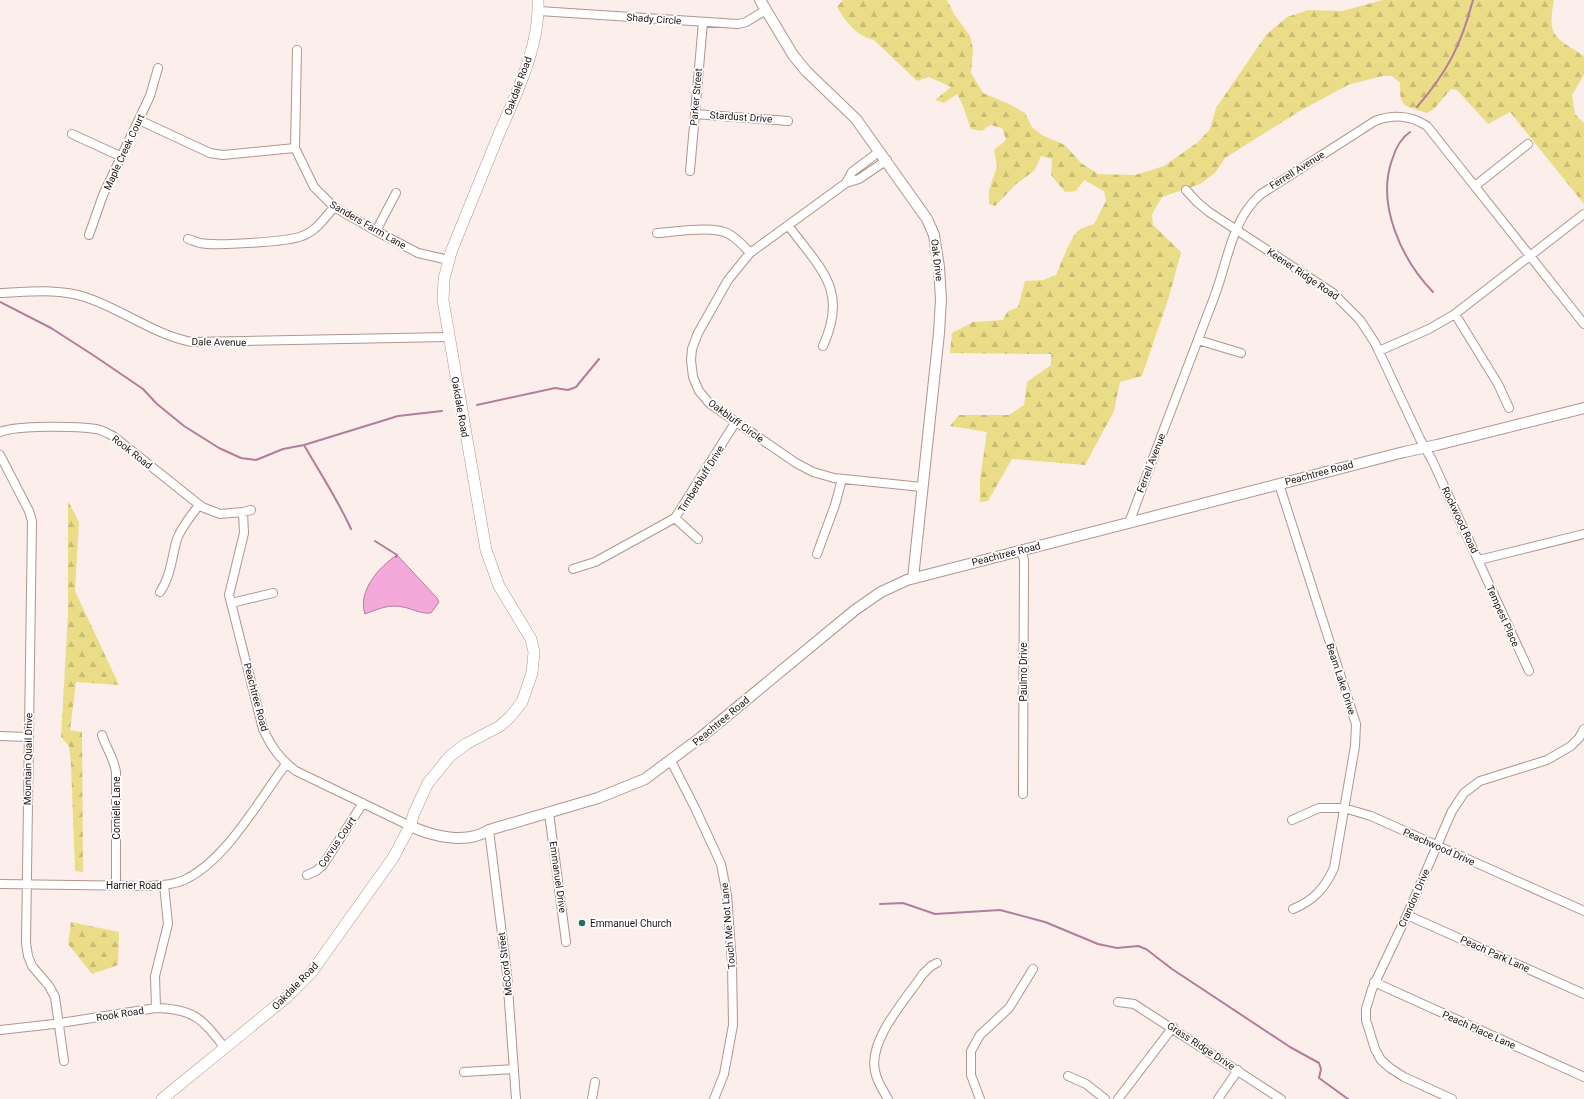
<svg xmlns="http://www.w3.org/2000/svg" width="1584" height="1099" font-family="Roboto,sans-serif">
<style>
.forest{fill:url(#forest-firs)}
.water{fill:#f5a9da;stroke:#b47c9d}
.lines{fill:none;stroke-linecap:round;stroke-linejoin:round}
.stream{stroke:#b47c9d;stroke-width:2}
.minor-casing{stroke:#b1958b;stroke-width:10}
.tertiary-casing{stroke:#b1958b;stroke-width:12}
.secondary-casing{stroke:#b1958b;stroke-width:12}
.minor{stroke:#fff;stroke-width:8}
.tertiary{stroke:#fff;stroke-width:10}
.secondary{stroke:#fff;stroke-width:11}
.poi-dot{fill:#216c67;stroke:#fff;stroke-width:1.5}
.labels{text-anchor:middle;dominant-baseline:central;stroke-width:3.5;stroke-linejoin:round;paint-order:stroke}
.street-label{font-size:10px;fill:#1d130f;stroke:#fff}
.poi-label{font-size:10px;fill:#1d130f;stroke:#fff;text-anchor:start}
</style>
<defs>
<pattern id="forest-firs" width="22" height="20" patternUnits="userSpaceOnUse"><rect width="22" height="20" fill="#ebdd88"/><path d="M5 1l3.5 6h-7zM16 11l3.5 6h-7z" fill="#c9bd74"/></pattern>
</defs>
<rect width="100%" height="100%" fill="#fcefeb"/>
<path class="forest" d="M843 0H947L954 14 970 36 973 49 971 73 983 93 1007 103 1025 113 1032 127 1042 135 1065 145 1081 163 1098 174 1135 175 1164 166 1198 142 1210 129 1216 108 1266 35 1287 17 1308 10 1342 11 1383 0H1554C1547 38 1554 36 1584 56V75L1572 95 1575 114 1584 123V204L1510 112 1488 124 1457 90 1451 89 1434 109 1427 113C1405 106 1399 108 1400 83L1392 76H1382L1348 85 1298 112 1225 158 1215 173 1200 184 1162 197 1152 214 1153 225 1181 252 1169 297 1142 376 1120 382 1114 411 1085 465 1012 459 988 501 980 502V479L987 432 950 426 959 415H1009L1024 405 1027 382 1051 365V354L950 353 952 333 973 322 1003 320 1007 312 1018 307 1025 281 1043 280 1056 275C1061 264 1071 235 1079 230 1083 227 1089 226 1094 224L1106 201 1104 191 1084 180 1076 191 1065 192 1051 175 1052 159 1041 156 1034 171 1016 184 995 206 989 204V190L997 166 994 150 1006 140 1002 128 990 125 982 131 971 129 963 106 957 94 944 103 935 100 951 87 929 77 917 81 874 40C857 37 845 21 837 7Z
M68 501 79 522 75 591 119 685 76 682 70 730 82 732 83 872 75 871 71 764 69 746 61 737 68 614Z
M71 922 119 932 118 965 92 974 68 944Z"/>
<path class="water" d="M397 555 437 598 439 602 431 613C421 614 413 609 403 607 389 604 378 609 365 614 357 591 380 566 397 555Z"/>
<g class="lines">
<path class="stream" d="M1417 107C1448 71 1461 45 1473 0
M1410 132C1401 138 1395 150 1392 160 1376 205 1402 260 1433 292
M0 302 51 328 96 357 143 389 157 404 184 426 219 448 241 458 256 460 283 449 304 445C320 473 338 500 351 529
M477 405 555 388 568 390 576 387 599 359
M304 445 398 416 442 411
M375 541 397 555 396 557
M880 904 903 903 935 914 1000 910 1045 922 1098 944 1117 948 1138 946 1146 949 1172 969 1290 1047 1319 1063 1321 1069 1319 1078 1348 1099"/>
<defs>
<path id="minor" d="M539 11 738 24 746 22 766 10
M297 50 295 148 314 187 334 207 376 231 418 253 449 260
M695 114 788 121
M139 120 210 153 223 155 295 148
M72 134 122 157
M880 151 852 172 846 183 859 179 887 160
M690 171 703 22
M846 183 750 253 728 280 698 333 692 349 691 360 693 377 699 391 710 404 796 463 813 472 834 478 922 487
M1475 186 1528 144
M1186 190 1197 202 1209 212 1333 293 1360 320 1375 343 1420 439 1432 460 1529 671
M788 225C820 269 849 289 823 346
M376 231 396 193
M657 233C675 232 714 225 729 234 737 239 744 246 750 253
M89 235 103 195 150 96 158 68
M188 239C192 240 196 242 200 243 215 246 288 242 302 236 316 231 324 219 334 207
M0 293C28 292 58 288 85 297 122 309 154 335 192 342L448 337
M1455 314 1498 384 1509 408
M1198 340 1241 353
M1379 351 1429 329 1455 314 1584 214
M0 432C17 425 76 426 96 429 102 430 107 433 113 436L202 507 220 514 243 512 251 510
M0 455 29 511 32 521 26 943 28 956 32 966 49 986 55 997 64 1061
M1279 484 1356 724 1355 746 1334 868C1325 888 1313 901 1293 909
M243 512 244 533 229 595 263 729C271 746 280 760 296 771L410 826
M675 518 698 539
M1129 523C1157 447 1186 370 1215 295 1228 260 1232 219 1261 194L1375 121C1394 114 1410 115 1427 126L1584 324
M1021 550 1024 560 1023 794
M817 554 835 505 842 479
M1479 560 1584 534
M573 569 595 562 675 518 735 423
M160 592C171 576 172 556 177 539 182 526 191 516 199 505
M231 603 273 593
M102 735C106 748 114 758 116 772V885
M0 736 28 737
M671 761 695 808 721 864 727 895 732 963 733 1025 724 1074 714 1099
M549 813 566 942
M1292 820 1319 808H1344L1371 816 1584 911
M489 830 507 974 516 1099
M307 875 316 871 323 865 363 803
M0 884 146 886C161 885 176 885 188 878 228 857 259 800 286 764
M1407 915 1584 994
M1374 982 1584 1077
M1118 1002 1134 1004 1281 1099
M156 1008 155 976 168 924 164 885
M0 1030 54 1024 156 1008C195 1009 202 1019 225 1048
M464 1072 514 1069
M1068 1076 1086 1084 1105 1099
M592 1099 595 1082
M888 1099C883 1090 877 1082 875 1071 868 1040 906 999 923 974L931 966 937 963
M980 1099 971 1075V1051L980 1035 1009 1008 1033 969
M1118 1099 1173 1027
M1218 1099 1238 1070
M1452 1099 1404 1077 1390 1068 1381 1060 1375 1049 1366 1020V1009L1372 989 1407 915 1452 811 1464 793 1480 781 1547 760 1571 746 1579 738 1584 729"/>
<path id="tertiary" d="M760 0 793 55 806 71 856 119 927 219 934 235 939 267 941 299 939 333 913 578
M410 826C432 836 466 845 489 830L598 798 645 779 700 738 855 610 881 592 907 580 1404 452 1437 445 1584 408"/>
<path id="secondary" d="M162 1099 287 997 311 973 393 858 410 826 414 813 428 783 450 756 466 744 500 726 510 717 522 702 532 673 534 652 531 639 499 586 486 550 443 300 444 279 451 252C467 212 483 173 499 134 517 92 540 46 538 0"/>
</defs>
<use href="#minor" class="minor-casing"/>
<use href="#tertiary" class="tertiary-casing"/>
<use href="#secondary" class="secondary-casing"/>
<use href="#minor" class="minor"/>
<use href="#tertiary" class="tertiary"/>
<use href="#secondary" class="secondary"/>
</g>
<circle class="poi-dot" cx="582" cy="923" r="4"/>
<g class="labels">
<g class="street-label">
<text transform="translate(654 19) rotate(4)">Shady Circle</text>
<text transform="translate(518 86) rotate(-70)">Oakdale Road</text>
<text transform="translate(696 97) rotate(-85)">Parker Street</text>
<text transform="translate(741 117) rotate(4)">Stardust Drive</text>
<text transform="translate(124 152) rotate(-65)">Maple Creek Court</text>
<text transform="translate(1297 170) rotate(-32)">Ferrell Avenue</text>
<text transform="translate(368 225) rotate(30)">Sanders Farm Lane</text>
<text transform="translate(937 260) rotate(83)">Oak Drive</text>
<text transform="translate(1303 274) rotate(34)">Keener Ridge Road</text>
<text transform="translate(219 342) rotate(1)">Dale Avenue</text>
<text transform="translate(460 407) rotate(80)">Oakdale Road</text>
<text transform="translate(736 421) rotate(36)">Oakbluff Circle</text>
<text transform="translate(132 452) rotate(38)">Rook Road</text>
<text transform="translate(1151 463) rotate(-69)">Ferrell Avenue</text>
<text transform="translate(1319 473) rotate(-15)">Peachtree Road</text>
<text transform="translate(701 479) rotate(-58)">Timberbluff Drive</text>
<text transform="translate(1460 520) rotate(65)">Rockwood Road</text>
<text transform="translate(1006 554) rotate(-14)">Peachtree Road</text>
<text transform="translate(1503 616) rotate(66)">Tempest Place</text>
<text transform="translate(1023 672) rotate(-90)">Paulmo Drive</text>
<text transform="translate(1341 679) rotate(72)">Beam Lake Drive</text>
<text transform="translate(256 697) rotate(75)">Peachtree Road</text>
<text transform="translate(721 721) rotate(-40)">Peachtree Road</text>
<text transform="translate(28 759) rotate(-89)">Mountain Quail Drive</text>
<text transform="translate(116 808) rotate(-90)">Cornielle Lane</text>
<text transform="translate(337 842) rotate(-56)">Corvus Court</text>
<text transform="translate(1439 847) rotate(24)">Peachwood Drive</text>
<text transform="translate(558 877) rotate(82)">Emmanuel Drive</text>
<text x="134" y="885">Harrier Road</text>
<text transform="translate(1414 898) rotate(-66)">Crandon Drive</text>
<text transform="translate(728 926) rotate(-95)">Touch Me Not Lane</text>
<text transform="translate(1495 954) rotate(24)">Peach Park Lane</text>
<text transform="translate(505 964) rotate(-97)">McCord Street</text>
<text transform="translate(295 986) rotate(-46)">Oakdale Road</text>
<text transform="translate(120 1014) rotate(-9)">Rook Road</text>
<text transform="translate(1479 1030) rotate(24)">Peach Place Lane</text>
<text transform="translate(1201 1046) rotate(33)">Grass Ridge Drive</text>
</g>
<g class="poi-label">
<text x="590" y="923">Emmanuel Church</text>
</g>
</g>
</svg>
